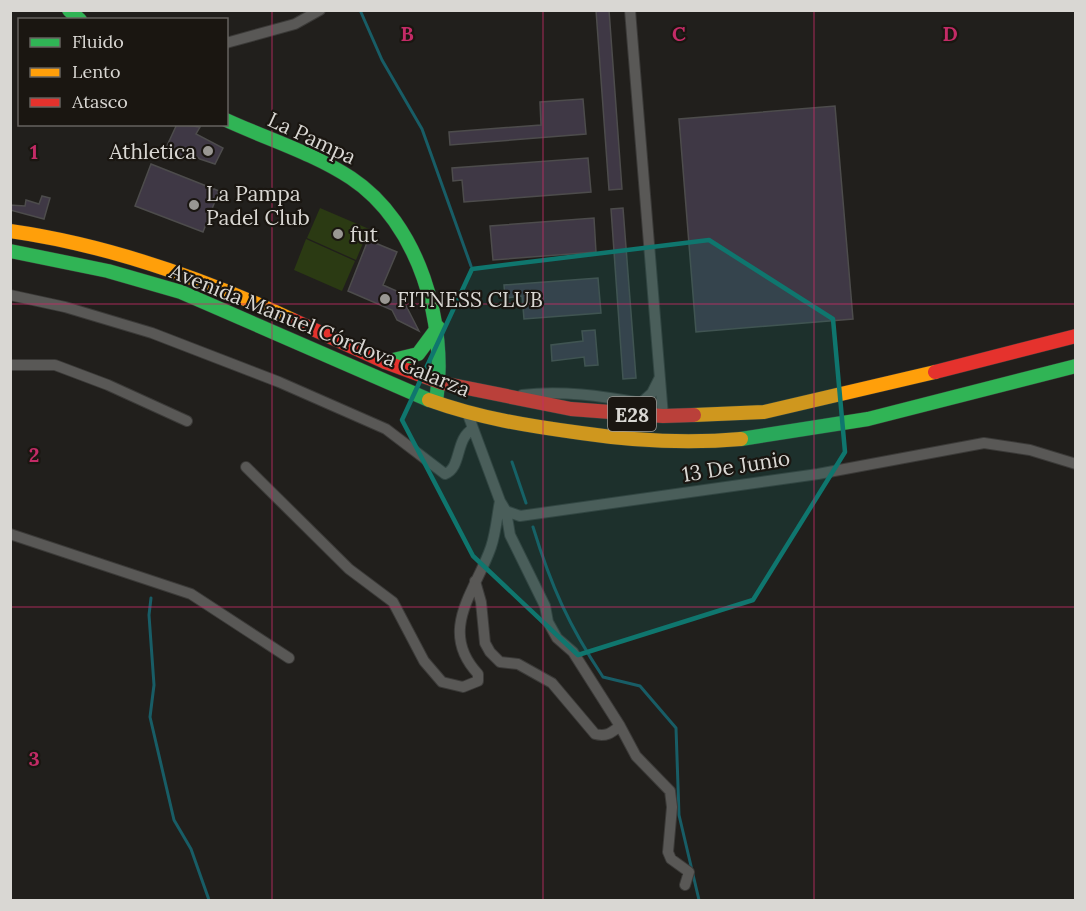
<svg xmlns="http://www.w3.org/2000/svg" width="1086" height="911" font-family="Lora,serif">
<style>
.green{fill:#2b3a13}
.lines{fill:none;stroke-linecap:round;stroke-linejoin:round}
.stream{stroke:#185d66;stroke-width:3}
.building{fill:#3f3845;stroke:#4d4c4c;stroke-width:1.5}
.street-casing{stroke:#3b3a38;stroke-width:12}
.fast-casing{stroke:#3b3a38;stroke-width:15}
.slow-casing{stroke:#3b3a38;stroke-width:15}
.jam-casing{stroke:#3b3a38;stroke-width:15}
.street{stroke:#595856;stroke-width:10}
.fast{stroke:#30b455;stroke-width:14}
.slow{stroke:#ff9f0a;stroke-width:14}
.jam{stroke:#e5322d;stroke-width:14}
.marked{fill:#0f766e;fill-opacity:0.2;stroke:#0f766e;stroke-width:4.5;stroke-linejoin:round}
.grid{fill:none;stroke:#c42b67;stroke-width:1.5;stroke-opacity:0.55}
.poi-dot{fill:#999793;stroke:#1a1611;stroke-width:2}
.labels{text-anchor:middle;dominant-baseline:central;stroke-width:4.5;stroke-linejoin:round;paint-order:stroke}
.shield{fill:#1a1611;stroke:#a09d99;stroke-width:1.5}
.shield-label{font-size:20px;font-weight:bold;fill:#d9d7d3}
.street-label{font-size:21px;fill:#d9d7d3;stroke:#1a1611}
.poi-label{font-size:21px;fill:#d9d7d3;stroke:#1a1611;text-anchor:start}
.grid-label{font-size:20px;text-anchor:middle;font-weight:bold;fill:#c42b67;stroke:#1a1611;stroke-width:4.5;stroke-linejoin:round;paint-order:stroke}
</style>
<rect width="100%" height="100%" fill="#211f1c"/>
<path class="green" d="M320 208 369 229 356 260 307 238Z
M306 239 355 261 342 291 294 270Z"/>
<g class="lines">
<path class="stream" d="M360 10 382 60 422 129 471 266
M512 462 526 503
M533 527C551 586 569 626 603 677L640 686 676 728 679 815 699 900
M151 598 149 615 154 685 150 717 174 820 191 849 209 900"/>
</g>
<path class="building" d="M596 10H609L622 189 609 190Z
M583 99 586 134 450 145 449 132 541 125 540 102Z
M835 106 853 319 696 332 679 119Z
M177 124 200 127 196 134 223 148 215 164 200 159 188 150 184 158 166 148Z
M588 158 591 192 464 202 462 180 453 181 452 168Z
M151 164 219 191 203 232 135 206Z
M42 196 50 198 44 219 10 210V205L25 206 26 200 39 204Z
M623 208 636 378 623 379 611 209Z
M594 218 596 252 493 260 490 226Z
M368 240 397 252 383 285 399 292 419 331 397 320 392 310 348 291Z
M598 278 601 313 524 319 522 296 505 298 504 285Z
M595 330 598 365 585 366 584 357 552 361 551 345 583 341 582 331Z"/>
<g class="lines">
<defs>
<path id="street" d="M630 10 663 416
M226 43 295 24 320 10
M10 295 65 307 152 333 279 382 386 429 445 474C462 468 455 438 473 429
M10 365H55L108 385 187 421
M522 395C561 390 602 396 641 403L652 393 659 379
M467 412 500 501 506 511 520 516 818 474 984 443 1030 450 1076 464
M246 467 349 569 393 602 424 661 442 682 463 687 478 681V674C437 630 476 591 491 547 496 532 497 516 500 501
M506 511 510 535 545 606 548 622 557 638 573 652 620 726 636 756 670 791 672 807 668 852 671 859 689 872 685 885
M10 534 191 594 289 658
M475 581 481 602 485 643 490 652 500 662 518 664 552 683 595 734C606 737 611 733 620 726"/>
<path id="fast" d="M69 10 80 20
M226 120C267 139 313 153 351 178 419 223 448 324 436 402
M10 251 108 271 181 292 429 400
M385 362 418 354 438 327
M741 439 868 419 1076 366"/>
<path id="slow" d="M10 231C109 245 202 278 293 320
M429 400C479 418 528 426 581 433 635 441 686 444 741 439
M694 415 764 412 935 372"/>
<path id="jam" d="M293 320 385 362 442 383 571 409 663 416 694 415
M935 372 1076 336"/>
</defs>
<use href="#street" class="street-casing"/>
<use href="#fast" class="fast-casing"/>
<use href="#slow" class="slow-casing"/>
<use href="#jam" class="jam-casing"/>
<use href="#street" class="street"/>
<use href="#fast" class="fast"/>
<use href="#slow" class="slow"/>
<use href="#jam" class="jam"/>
</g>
<path class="marked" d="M709 240 833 319 845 452 753 600 578 655 473 556 402 420 472 269Z"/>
<path class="grid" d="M272 10V900M543 10V900M814 10V900M10 304H1076M10 607H1076"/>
<g class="poi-dot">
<circle cx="208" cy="151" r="6"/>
<circle cx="194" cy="205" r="6"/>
<circle cx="338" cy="234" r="6"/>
<circle cx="385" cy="299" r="6"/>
</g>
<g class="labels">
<rect class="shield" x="608" y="397" width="48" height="34" rx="4.5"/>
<g class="shield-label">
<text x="632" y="414">E28</text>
</g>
<g class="street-label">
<text transform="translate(312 138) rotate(25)">La Pampa</text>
<text transform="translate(320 330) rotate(22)">Avenida Manuel Córdova Galarza</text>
<text transform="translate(736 466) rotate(-9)">13 De Junio</text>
</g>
<g class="poi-label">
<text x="196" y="151" text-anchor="end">Athletica</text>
<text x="206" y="193">La Pampa<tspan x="206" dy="24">Padel Club</tspan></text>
<text x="350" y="234">fut</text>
<text x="397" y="299">FITNESS CLUB</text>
</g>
</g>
<g class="grid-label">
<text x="407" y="41">B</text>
<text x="679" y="41">C</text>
<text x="950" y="41">D</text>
<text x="34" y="159">1</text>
<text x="34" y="462">2</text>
<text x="34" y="766">3</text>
</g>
<rect width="1086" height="911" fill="none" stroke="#d9d7d3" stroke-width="24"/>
<rect x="18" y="18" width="210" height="108" fill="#1a1611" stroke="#66635f" stroke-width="1.5"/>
<rect x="30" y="38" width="30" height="9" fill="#30b455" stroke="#66635f" stroke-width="1.5"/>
<text x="72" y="48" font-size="18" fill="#d9d7d3">Fluido</text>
<rect x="30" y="68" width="30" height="9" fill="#ff9f0a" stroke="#66635f" stroke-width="1.5"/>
<text x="72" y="78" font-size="18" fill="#d9d7d3">Lento</text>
<rect x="30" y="98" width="30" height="9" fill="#e5322d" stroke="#66635f" stroke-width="1.5"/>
<text x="72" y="108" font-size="18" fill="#d9d7d3">Atasco</text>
</svg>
